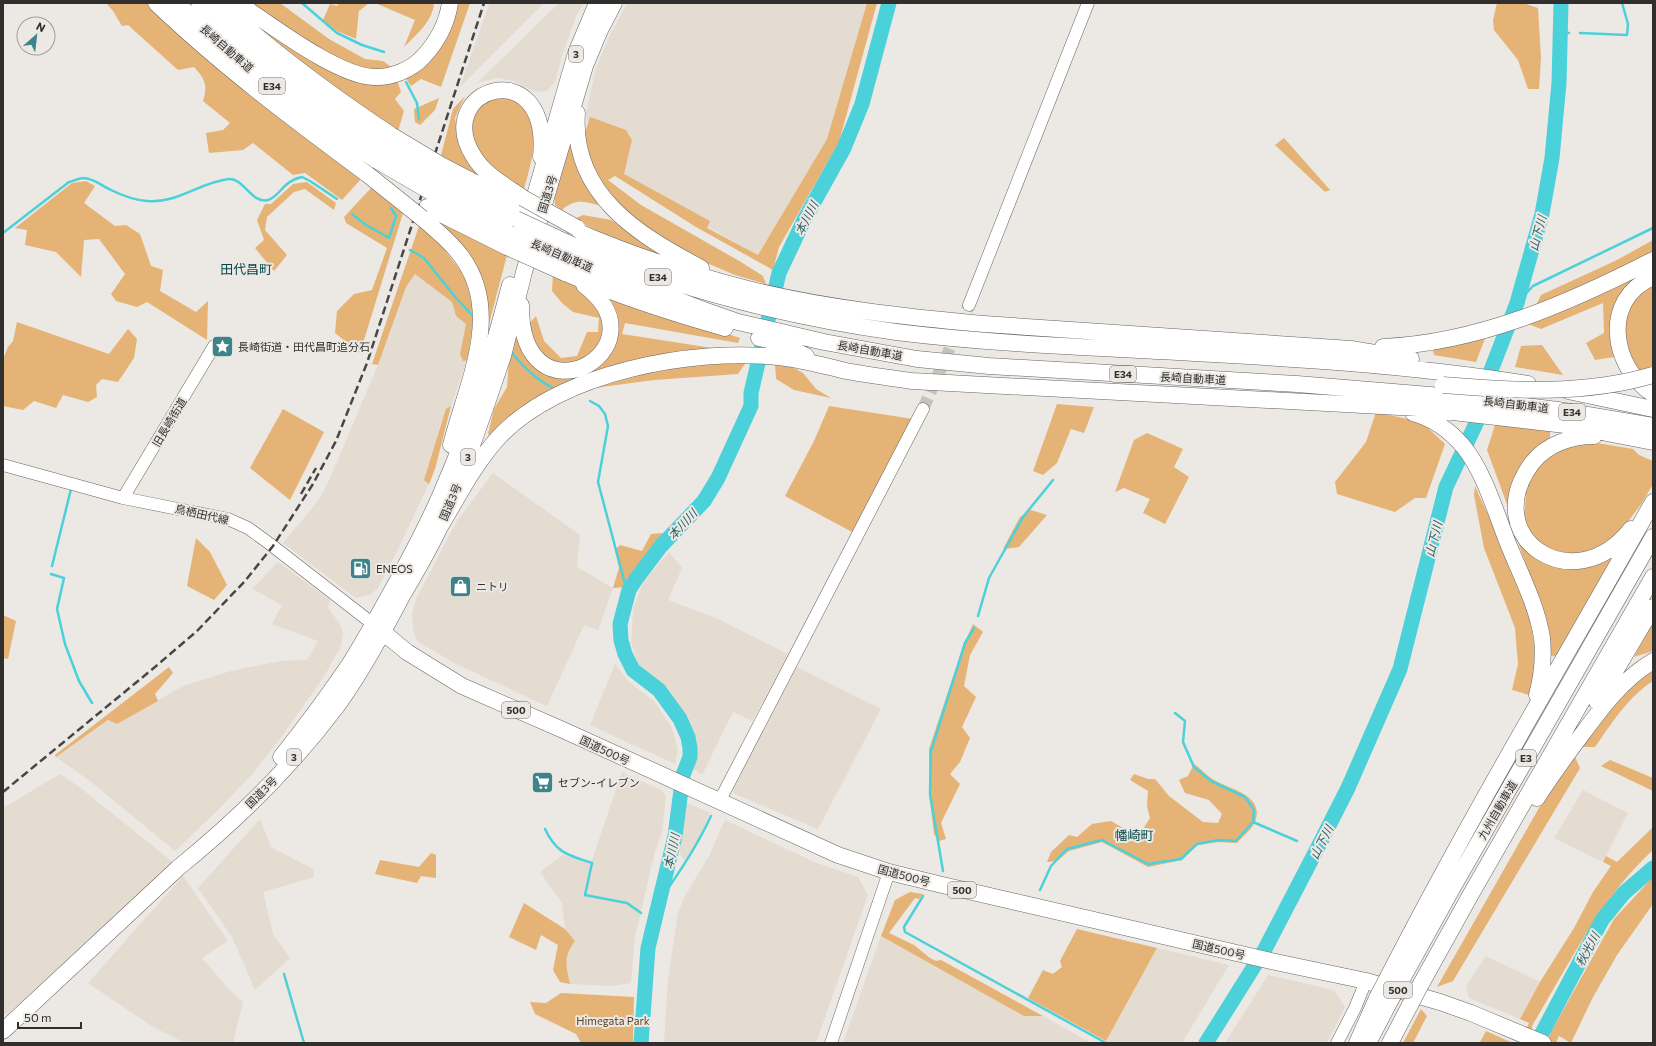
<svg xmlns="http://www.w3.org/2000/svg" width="1656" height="1046" font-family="Commissioner,'Noto Sans JP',sans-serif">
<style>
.built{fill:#e4dbd1}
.green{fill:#e5b375}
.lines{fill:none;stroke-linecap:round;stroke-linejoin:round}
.stream{stroke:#4bd1d9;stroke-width:2.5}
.river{stroke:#4bd1d9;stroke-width:15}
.secondary-tunnel{stroke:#c6c3bf;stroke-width:12;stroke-dasharray:12 6;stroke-linecap:butt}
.secondary-casing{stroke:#686461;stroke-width:13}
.highway-casing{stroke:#686461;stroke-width:17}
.secondary{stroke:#fff;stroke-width:12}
.highway{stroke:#fff;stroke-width:16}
.rail{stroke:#484744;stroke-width:2.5;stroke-dasharray:8 4;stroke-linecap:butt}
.highway-bridge-casing{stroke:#686461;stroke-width:17;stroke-linecap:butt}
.highway-bridge{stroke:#fff;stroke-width:16}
.labels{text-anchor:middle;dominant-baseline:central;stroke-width:4;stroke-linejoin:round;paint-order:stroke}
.shield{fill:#ece8e4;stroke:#686664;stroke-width:1}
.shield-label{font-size:10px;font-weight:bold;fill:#302f2d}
.street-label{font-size:11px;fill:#302f2d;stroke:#ece8e4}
.poi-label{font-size:11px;fill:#302f2d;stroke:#ece8e4;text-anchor:start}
.park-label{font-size:11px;fill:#573f1f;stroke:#ece8e4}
.water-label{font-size:12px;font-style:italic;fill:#2a6164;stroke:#ece8e4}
.quarter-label{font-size:13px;fill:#05484b;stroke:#ece8e4}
</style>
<rect width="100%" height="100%" fill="#ece8e4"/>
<path class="built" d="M490 3H544L460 87 487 10Z
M559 3H584L576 16 562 56 555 82 547 91 535 92 514 81 497 78 477 83Z
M627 3H867L827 139 758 255 615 176 624 138 587 123 586 113 596 68 609 37Z
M415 274 452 302 456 316 466 324 460 354 463 360H467L451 406 435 469 429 484 398 549 378 588 370 595 356 598 283 543 318 501 330 478 378 365 406 287Z
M493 473 580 535 577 567 613 588 598 630 584 625 547 706 456 664 417 641 413 630 412 614 416 599 457 521Z
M669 552 682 568 668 600 716 618 788 654 752 721 733 712 702 775 692 768 697 750 693 729 668 688 640 668 631 643 633 609 643 582Z
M278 562 330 600 328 608 340 624 343 634 340 648 323 678 279 740 254 772 217 811 175 851 90 781 56 757 109 720 117 724 183 686 231 671 281 661 307 660 318 641 272 624 282 605 252 589Z
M615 664 629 682 654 701 672 728 678 750 675 764 590 725Z
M795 666 881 709 818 829 735 794 731 787Z
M622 772 661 790 666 796 662 832 654 855 635 937 631 983 611 986 570 984 566 964 568 951 574 941 565 929 562 903 540 872 562 855 591 863Z
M60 774 78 786 174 863 7 1015 3 1013V808Z
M1583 790 1628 813 1603 862 1554 838Z
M686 802 710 813 699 839 684 861 679 851Z
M260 819 271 847 313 869 314 877 263 892 273 934 290 958 255 990 232 937 198 888Z
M725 820 814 862 858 877 868 895 816 1043H664L668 980 678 913 685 896 709 856Z
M183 876 228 941 202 958 237 998 243 1001 233 1043H186L179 1040 153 1027 88 983Z
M881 936 1024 1016H1043L1091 1043H843Z
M1157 948 1229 965 1182 1043H1109L1106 1041Z
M1486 956 1540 982 1520 1019 1469 998 1466 986Z
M1268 975 1334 990 1345 1007 1327 1043H1225Z"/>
<path class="green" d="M106 3H148L226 75 361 179 342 200 305 173 293 175 253 143 243 150 209 153 206 133 223 130 230 123 203 101C208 85 205 79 194 67L178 70 128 25 122 26 113 11Z
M232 3 298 48 397 80 401 92 395 99 404 111 398 131 289 56Z
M249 3H280L329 39 365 59 383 61 394 69C388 70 380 73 373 72 333 65 283 27 249 3Z
M339 3H369L359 11 356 39 337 31 323 20 330 4 337 6Z
M375 3H434C433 21 416 35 404 47L415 20Z
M455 3H470L441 87 421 79 411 86 405 77Z
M867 3H877L839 142 779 247 773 270 696 227 615 176 608 180 641 205 741 262 763 276 766 284 735 275 688 255 640 224 611 202 598 182 583 139 590 117 626 130 632 140 624 174 710 221 707 228 758 255 827 139Z
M1497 3H1523L1538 8 1541 58 1539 89H1528L1518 60 1494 30 1493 20Z
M465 96 455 118 460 148 473 167 493 185 441 155 453 109Z
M494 96C499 96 506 96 510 98 547 113 532 160 524 189 514 183 502 177 494 168 468 144 461 116 494 96Z
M439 98 435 110 420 125 415 122 414 109Z
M1284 138 1330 190 1325 192 1275 145Z
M569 140 599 201 598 205C582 201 575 199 562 210L555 205 554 195Z
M86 181 95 186 84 203 115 226 126 225 140 234 151 266 163 270 160 291 196 312 208 301 207 340 147 302 137 307 116 301 111 294 125 274 99 239 84 240 81 277 56 252 25 245 27 230 15 228 72 183Z
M307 182 336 203 334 210 305 189 294 192 267 217 265 230 287 255 274 271 255 248 264 240 257 220 265 204H271L293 184Z
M371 188 403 213 360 353 335 333 337 311 354 294 372 290 387 248 346 223 344 217Z
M427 212 507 255 489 324 486 320 485 299Z
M583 215 611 220 680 264 605 235 574 219Z
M419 226 437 240 464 275 475 313 467 360 463 361 460 354 466 324 456 316 452 302 415 274 406 287 378 365 372 364Z
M1653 240V252L1605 276 1535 307 1541 295 1617 260Z
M553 274 581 289 604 319C604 325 605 332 603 337 592 368 557 373 536 349 532 343 530 333 527 326L536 316 544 341 561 358 577 356 587 332H598L599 318 573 312 562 303 552 291Z
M1634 278 1617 300 1610 329 1614 357 1595 360 1586 343 1604 333 1603 303 1541 329 1528 324Z
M1653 287V386C1646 379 1636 372 1632 363 1629 356 1624 347 1623 340 1620 318 1631 292 1653 287Z
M603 294 740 338 738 343 625 323 622 334 719 349 535 400 511 416 492 437 488 434 494 409 507 387 509 358 511 354 518 331 556 374 611 351Z
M17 322 109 354 128 329 137 339 134 358 118 382 102 379 96 385 97 397 88 402 63 395 56 408 34 401 23 410 3 406V359L8 347 13 341Z
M1486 336 1476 362 1434 355 1433 350Z
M1542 345 1563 375 1515 367 1521 346Z
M747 361 738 374 654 380 594 388 664 369Z
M775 363 790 366 803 373 816 389 831 398 794 390 776 379Z
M1057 404 1094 407 1084 433 1071 429 1057 463 1043 475 1033 471Z
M451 406 435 469 429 484 424 480 446 409Z
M829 406 913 419 852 532 785 496 814 441Z
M283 409 324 432 290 500 250 468Z
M1376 412 1416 421 1428 428 1445 444 1426 498H1415L1395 512 1337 494 1335 482 1366 442Z
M1496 422 1550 430V438L1529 454 1516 476 1508 507 1487 450Z
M1147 433 1183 449 1174 467 1189 477 1165 524 1143 513 1150 499 1124 488 1115 492 1134 440Z
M1591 442 1633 449 1639 455 1653 461V484L1642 503 1620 532 1599 549 1577 556 1558 553 1541 547 1531 536 1524 520 1527 481 1540 465 1560 449Z
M1475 486C1497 536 1536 608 1535 662 1535 672 1531 684 1529 695L1512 690 1518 664 1515 628 1484 548 1474 495Z
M1031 510 1047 515 1019 547 1003 549 1020 517Z
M663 533 625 587 613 588 619 568 615 550 620 545 642 551 651 534Z
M1515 534 1536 558 1557 567H1585L1608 557 1612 561 1557 657 1550 655 1544 614Z
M196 538 210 552 227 585 214 600 187 586Z
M3 615 16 621 8 659 3 658Z
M1653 622V651L1634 657Z
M973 624 983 632 970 655 964 686 976 697 962 727 970 738 960 762 950 774 960 784 941 823 946 839 939 841 934 834 929 793V749L964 644Z
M169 667 173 673 155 694 158 701 117 724 108 720 56 757 55 755Z
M1653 668V681C1628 697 1612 723 1595 747H1581L1619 696Z
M1575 757 1580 768 1453 981 1437 987 1543 801Z
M1610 760 1653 778V791L1601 766Z
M1194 764C1200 768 1205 774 1211 778 1226 789 1263 793 1256 819 1254 828 1243 836 1237 843L1218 842 1197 845 1182 860 1148 867 1102 842 1069 851 1057 861 1047 862 1051 852 1069 835 1077 837 1092 824 1111 821 1128 831 1143 829 1150 818 1147 806 1148 791 1130 780 1134 774 1148 779H1155L1169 796 1203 822 1218 823 1222 814 1209 800 1185 793 1179 780 1188 776Z
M1653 827V850C1601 897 1569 965 1533 1024L1526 1043H1520L1529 1023 1520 1019 1540 982 1574 928 1593 892 1611 866 1603 862 1606 856 1617 862Z
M431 853 436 855V878L421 876 417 883 375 874 380 860 419 867Z
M1653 877V904L1617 955 1592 999 1571 1043 1559 1036 1556 1043H1547L1551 1032 1614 919Z
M910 892 923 894 919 899 915 898 889 933 914 945 930 958 936 961 941 960 1043 1016H1024L881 936 895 900Z
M524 903 565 929 575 941C563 957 566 965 570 984L560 982 553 970 558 945 541 935 536 950 509 937Z
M1077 929 1157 948 1106 1041 1028 998 1043 970 1053 974 1062 967 1060 961Z
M561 993 634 997 633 1043H581L576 1034 535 1014 530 1002 546 1003Z
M1421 1009 1427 1016 1413 1043H1403Z
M1486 1031 1513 1043H1481L1480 1042Z"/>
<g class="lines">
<path class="stream" d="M302 3 337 33 362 45 384 52
M1560 32 1569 33
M1580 33 1627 35 1628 24 1622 3
M406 82 417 103 419 119
M352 214 366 225 389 238 396 216 391 208
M3 233 69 182C74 181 79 178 84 178 95 179 102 186 111 190 123 196 134 200 147 201 177 204 200 182 229 179 244 178 251 204 268 200 278 198 284 180 302 177L310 181 337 199
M410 250 424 258 456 298 473 316
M1517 303 1533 286 1653 228
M511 352C524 367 535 379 553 388
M590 401 599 406 605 414 608 426 598 482 625 584 629 590
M52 566 71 489
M51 574 64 578 57 609 65 644 79 681 92 703
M978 616 989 578 1023 517 1053 480
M1175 713 1185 721 1183 742 1194 767 1211 781 1245 797 1254 810 1253 822 1297 841
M545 829C557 854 568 855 592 863L585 895 627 903 641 913
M943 871 930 794 931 751 965 643 974 628
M1040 890 1051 866 1067 849 1102 840 1148 864 1181 859 1197 844 1219 840 1236 841 1253 822
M923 896 904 927 905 932 1106 1043
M661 898C680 872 697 846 711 816
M284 974 304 1043"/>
<path class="river" d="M641 1043 648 948 675 836 683 775 690 757V748L688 737 680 719 659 690 633 670 625 654 621 640 620 624 629 590 636 579 661 546 704 501 718 478 751 406V393L779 273 804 220 844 148 862 104 889 3
M1206 1043 1265 949 1316 851 1348 788 1400 669 1446 487 1481 413 1490 373 1517 303 1542 214 1552 158 1559 83 1561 3
M1538 1043 1540 1037 1602 920 1624 893 1653 868"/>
<path class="secondary-tunnel" d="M923 409 969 305"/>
<defs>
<path id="secondary" d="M969 305 1088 3
M3 465 123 498 228 519 248 528 270 544 373 624
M123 498 214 346
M719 802 923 409
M831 1043 889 872
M1337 1043 1355 1008 1366 981"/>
<path id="highway" d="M156 3C222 66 294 120 367 174
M177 3C237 62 305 113 376 160
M199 3C256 57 318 104 384 147
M219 3C272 52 331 95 391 135
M238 3C270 24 337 76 374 77 391 78 411 70 423 57 437 42 447 23 450 3
M577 113C571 194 638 235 701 268
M441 165 520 206
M436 178 516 219
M431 192 513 235
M523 198C506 186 485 175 474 157 430 88 551 50 541 157
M427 207 507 247
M529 216 576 53 597 3
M422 218C436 230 450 241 461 256 504 313 466 385 451 445
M576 231C632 255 689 274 748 289 825 308 905 317 984 324L1351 349 1411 359
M572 245C676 288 785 317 896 332 977 342 1058 346 1139 350 1269 357 1399 363 1528 384
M568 258 701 309 738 322 824 342 917 359 989 366 1297 384 1454 397 1558 410 1653 426
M565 273C617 295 671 313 725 328
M1653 277C1601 299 1611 367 1653 394
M521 305C520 430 670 350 584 285
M759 338 777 342 806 356
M1383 347C1478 343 1569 303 1653 260
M1568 391 1653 409
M1413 413C1432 418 1450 431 1463 446 1485 473 1496 514 1509 546 1521 575 1537 606 1542 638 1544 657 1542 676 1537 695
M1594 436C1571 436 1547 444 1532 463 1477 538 1574 602 1631 529
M459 482 487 403 503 356 524 272 585 66 600 30 614 3
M438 530C457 499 474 464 499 437 560 372 693 348 778 357 801 359 824 366 846 371 868 375 890 378 912 381L1418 408 1565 425 1653 442
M373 624 407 652 462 686 563 730 838 855 889 872 938 884 1271 961 1366 981 1440 1002 1471 1013 1543 1043
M1597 702 1653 607
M281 757C305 727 328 696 349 665 365 640 379 614 393 589 411 556 429 523 443 489 472 423 492 354 510 285
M1537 798C1551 776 1567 754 1583 733 1603 706 1623 679 1653 661
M1388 977C1471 815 1564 660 1653 502
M1401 981 1453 887 1653 537
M1421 984 1471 894 1653 577
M3 1031 178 868C236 821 292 766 337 706 362 671 382 634 402 596 416 572 431 547 442 522
M1357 1043 1377 998
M1368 1043 1390 1001
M1390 1043 1410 1005"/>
</defs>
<use href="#secondary" class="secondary-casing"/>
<use href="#highway" class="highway-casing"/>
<use href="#secondary" class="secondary"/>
<use href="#highway" class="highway"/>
<path class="rail" d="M301 494 316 468
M3 792 155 667 197 631 245 581 273 546 313 484 336 441 367 363 484 3"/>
<defs>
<path id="highway-bridge" d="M391 135 441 165
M384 147 436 178
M376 160 431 192
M367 174 422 218
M523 198 577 228
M516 219 572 245
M513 235 568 258
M507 247 565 273
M1443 385C1513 391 1585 395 1653 375
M1377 998 1388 977
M1390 1001 1401 981
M1410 1005 1421 984"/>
</defs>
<use href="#highway-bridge" class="highway-bridge-casing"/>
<use href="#highway-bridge" class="highway-bridge"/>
</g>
<defs>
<symbol id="sight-square" viewBox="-11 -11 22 22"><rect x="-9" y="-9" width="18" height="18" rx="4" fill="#3c8489" stroke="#ece8e4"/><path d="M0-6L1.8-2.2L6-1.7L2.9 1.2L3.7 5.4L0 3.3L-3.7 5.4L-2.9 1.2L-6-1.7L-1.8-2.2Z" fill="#fff"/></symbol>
<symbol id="fuel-square" viewBox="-11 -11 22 22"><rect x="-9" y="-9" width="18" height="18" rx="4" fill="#3c8489" stroke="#ece8e4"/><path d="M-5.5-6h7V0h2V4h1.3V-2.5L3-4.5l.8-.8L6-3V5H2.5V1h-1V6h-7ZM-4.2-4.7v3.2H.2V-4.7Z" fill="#fff"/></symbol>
<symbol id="shop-square" viewBox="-11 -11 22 22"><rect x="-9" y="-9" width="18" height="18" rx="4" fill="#3c8489" stroke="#ece8e4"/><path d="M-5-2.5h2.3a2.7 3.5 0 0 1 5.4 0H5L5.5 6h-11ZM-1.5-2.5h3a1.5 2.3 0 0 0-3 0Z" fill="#fff"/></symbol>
<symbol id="supermarket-square" viewBox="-11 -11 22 22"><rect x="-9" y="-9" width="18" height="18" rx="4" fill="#3c8489" stroke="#ece8e4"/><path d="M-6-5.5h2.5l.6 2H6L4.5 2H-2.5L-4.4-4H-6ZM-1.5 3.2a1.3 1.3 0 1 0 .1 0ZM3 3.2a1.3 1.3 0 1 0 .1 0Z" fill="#fff"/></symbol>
</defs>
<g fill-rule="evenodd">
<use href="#sight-square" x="210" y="334" width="25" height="25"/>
<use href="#fuel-square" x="348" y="556" width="25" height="25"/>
<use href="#shop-square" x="448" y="574" width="25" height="25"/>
<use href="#supermarket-square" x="530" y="770" width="25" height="25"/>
</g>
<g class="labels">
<g class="shield">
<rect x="569" y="46" width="14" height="16" rx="3"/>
<rect x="259" y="78" width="26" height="16" rx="3"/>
<rect x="645" y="269" width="26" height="16" rx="3"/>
<rect x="1110" y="366" width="26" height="16" rx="3"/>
<rect x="1559" y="404" width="26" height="16" rx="3"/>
<rect x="461" y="449" width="14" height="16" rx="3"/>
<rect x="502" y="702" width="28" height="16" rx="3"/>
<rect x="287" y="749" width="14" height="16" rx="3"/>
<rect x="1516" y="750" width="20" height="16" rx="3"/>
<rect x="948" y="882" width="28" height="16" rx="3"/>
<rect x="1384" y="982" width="28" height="16" rx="3"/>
</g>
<g class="shield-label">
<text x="576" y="54">3</text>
<text x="272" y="86">E34</text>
<text x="658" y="277">E34</text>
<text x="1123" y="374">E34</text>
<text x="1572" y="412">E34</text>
<text x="468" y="457">3</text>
<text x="516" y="710">500</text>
<text x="294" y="757">3</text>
<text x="1526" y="758">E3</text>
<text x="962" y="890">500</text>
<text x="1398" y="990">500</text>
</g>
<g class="street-label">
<text transform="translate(227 48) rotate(41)">長崎自動車道</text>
<text transform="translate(547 194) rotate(-73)">国道3号</text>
<text transform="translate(562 255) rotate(23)">長崎自動車道</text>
<text transform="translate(870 350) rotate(10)">長崎自動車道</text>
<text transform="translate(1193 378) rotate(3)">長崎自動車道</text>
<text transform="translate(1516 404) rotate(7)">長崎自動車道</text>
<text transform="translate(169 422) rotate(-59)">旧長崎街道</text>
<text transform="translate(450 502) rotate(-67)">国道3号</text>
<text transform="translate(202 514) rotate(13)">鳥栖田代線</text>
<text transform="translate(605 750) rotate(25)">国道500号</text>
<text transform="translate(261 792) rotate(-45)">国道3号</text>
<text transform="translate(1497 810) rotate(-60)">九州自動車道</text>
<text transform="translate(904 875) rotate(15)">国道500号</text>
<text transform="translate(1219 949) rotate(13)">国道500号</text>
</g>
<g class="poi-label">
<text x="238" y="346">長崎街道・田代昌町追分石</text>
<text x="376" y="568">ENEOS</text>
<text x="476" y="586">ニトリ</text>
<text x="558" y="782">セブン-イレブン</text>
</g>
<g class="park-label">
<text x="613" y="1020">Himegata Park</text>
</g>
<g class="water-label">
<text transform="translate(806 218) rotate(-63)">本川川</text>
<text transform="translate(1537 233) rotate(-75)">山下川</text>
<text transform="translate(682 524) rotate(-47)">本川川</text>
<text transform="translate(1433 539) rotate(-76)">山下川</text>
<text transform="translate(1321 842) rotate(-63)">山下川</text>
<text transform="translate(671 851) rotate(-78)">本川川</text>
<text transform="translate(1587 949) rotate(-62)">秋光川</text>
</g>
<g class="quarter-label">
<text x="246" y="269">田代昌町</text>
<text x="1134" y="835">幡崎町</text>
</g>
</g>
<rect width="1656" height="1046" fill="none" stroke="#302f2d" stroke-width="8"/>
<g transform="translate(36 36) rotate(28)"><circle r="19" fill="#ece8e4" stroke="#a19e9b"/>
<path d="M0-3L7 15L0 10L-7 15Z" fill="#3c8489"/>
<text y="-6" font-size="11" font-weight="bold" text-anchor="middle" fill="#302f2d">N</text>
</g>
<path d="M18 1022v6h63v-6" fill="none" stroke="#302f2d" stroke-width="2"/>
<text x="24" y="1022" font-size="12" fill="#302f2d" stroke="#ece8e4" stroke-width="3" paint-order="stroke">50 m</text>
</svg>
